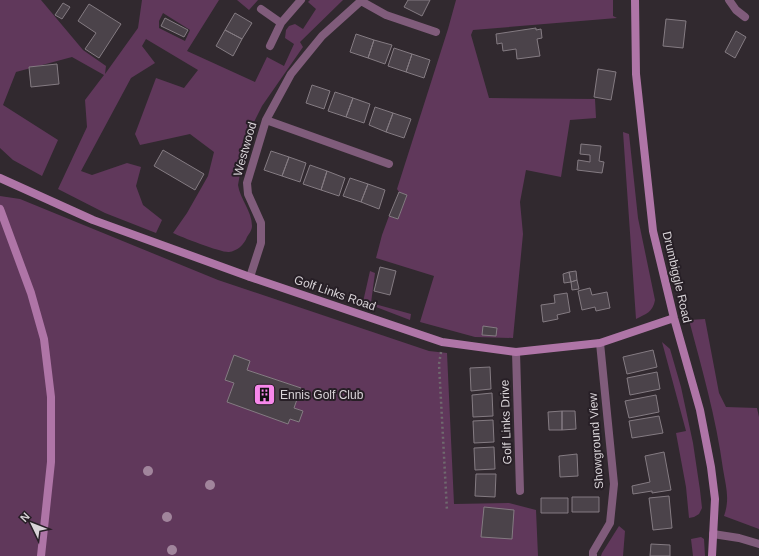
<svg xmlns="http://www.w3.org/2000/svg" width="759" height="556" font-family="Helvetica,sans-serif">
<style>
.green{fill:#60385b;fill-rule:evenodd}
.building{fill:#4b434a;stroke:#847b82}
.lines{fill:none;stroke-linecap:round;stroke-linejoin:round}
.path{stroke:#706a6f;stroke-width:2.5;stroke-dasharray:2 3;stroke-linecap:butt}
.street{stroke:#805c7b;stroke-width:8}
.secondary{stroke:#af75a7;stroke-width:8}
.tree{fill:#a1859c}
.labels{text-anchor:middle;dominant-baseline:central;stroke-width:4;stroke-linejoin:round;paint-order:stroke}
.street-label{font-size:12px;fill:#d9d4d8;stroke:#271f26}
.poi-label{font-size:12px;fill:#d9d4d8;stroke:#271f26;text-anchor:start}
</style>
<rect width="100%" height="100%" fill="#31292f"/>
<path class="green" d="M0 0H41L83 50 106 66 105 74 138 28 142 0H219L187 51 255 82 267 57 284 66 294 44 285 38 286 30 289 26 295 24 303 29 316 9 308 2 310 0H343L300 42 303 47 262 106 247 136 238 185C240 199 252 211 252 226 252 230 249 234 247 237 244 245 237 251 229 252 222 253 181 237 173 233L187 213 208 176 214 152 190 134 140 145 135 134 156 78 184 88 198 70 146 39 142 46 155 63 131 78 81 171 92 175 127 163 141 167 136 186 143 205 162 220 156 233 105 213 58 189 87 127 85 100 104 75 72 57 16 72 3 105 58 140 42 176 13 160 0 148ZM163 13 190 30 185 41 159 28V21Z
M237 0H258L249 10Z
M456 0H613V16L617 18 473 30 471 35 489 98 595 99 596 118 570 120 561 177 526 170 520 202 523 234 513 338 475 337 420 322 434 276 376 258 382 235 389 216 398 219 407 195 399 192 397 189 448 29Z
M623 132 629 134 638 218 655 300C653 312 646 314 636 319Z
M0 196 20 199 218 280 429 351 447 353 454 504 509 503 536 510 538 556H0Z
M370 271 375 273 371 303 411 314 410 320 363 302Z
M705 319 719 393 726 407 757 408 759 417V529L724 516C730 499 726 487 723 469 716 418 702 369 689 320Z
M662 342 670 349 681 387 693 443 700 490 702 508 699 514 694 517 689 518 686 487 676 433 686 431Z
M619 526 625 531 623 556H601L602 553Z
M701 537 704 539 705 556H693L691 539Z"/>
<path class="building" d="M408 0H430L422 16 404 7Z
M63 3 70 7 62 19 55 15Z
M89 4 121 24 99 58 85 49 96 33 78 21Z
M235 13 252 23 242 39 225 30Z
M165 18 188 30 184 37 161 26Z
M666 19 686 21 683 48 663 46Z
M536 28V30L541 29 542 38 537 39 540 56 517 59 516 49 503 51 502 43 497 44 496 34Z
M225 30 242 39 233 56 216 46Z
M736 31 746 37 735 58 725 52Z
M356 34 374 40 368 58 350 52Z
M374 40 392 45 385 64 368 58Z
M394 48 412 54 406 72 388 66Z
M412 54 430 60 424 78 406 72Z
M57 64 59 84 31 87 29 67Z
M598 69 616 72 611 100 594 97Z
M312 85 330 91 324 109 306 103Z
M335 92 353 98 346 117 328 111Z
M353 98 370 104 364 123 346 117Z
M375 107 393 113 386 132 369 125Z
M393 113 411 119 404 138 386 132Z
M581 144 601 146 599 161 604 162 602 173 577 170 578 160 590 162V155L580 154Z
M163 150 204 174 195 190 154 166Z
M271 151 289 157 282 176 264 170Z
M289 157 306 163 300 182 282 176Z
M310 165 327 171 321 190 303 184Z
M327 171 345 178 339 196 321 190Z
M350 178 368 184 361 202 343 196Z
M368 184 385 190 379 209 361 202Z
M399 192 407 195 398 219 389 216Z
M380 267 396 271 390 295 374 291Z
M576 271 577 280 571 282 569 272Z
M569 272 571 282 564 283 563 274Z
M577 280 579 289 572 290 571 282Z
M590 288 592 295 607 292 610 308 596 311 595 307 582 310 578 291Z
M567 293 570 312 557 315 558 319 543 322 541 305 555 303 554 295Z
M483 326 497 328 496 336 482 335Z
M653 350 657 367 627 374 623 357Z
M234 355 250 361 247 370 301 388 294 408 303 411 299 422 290 419 288 424 227 402 234 383 225 380Z
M490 367 491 389 471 391 470 368Z
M657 372 660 389 630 395 627 378Z
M492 393 493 416 473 417 472 395Z
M656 395 659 412 629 418 625 401Z
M562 411H575L576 429 562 430Z
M562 411V430H549L548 412Z
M659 416 663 433 632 438 629 421Z
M493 420 494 442 474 443 473 421Z
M494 447 495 469 475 470 474 448Z
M664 452 671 490 652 493V491L633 494 632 486 650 482 645 456Z
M577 454 578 476 560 477 559 456Z
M476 474H496L495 497 475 496Z
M669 496 672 528 653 530 649 498Z
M572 497H599V512H572Z
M541 498H568V513H541Z
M484 507 514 510 512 539 481 537Z
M651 544 670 545V556H650Z"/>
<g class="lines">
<path class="path" d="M441 352 439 364 447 511"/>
<path class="street" d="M729 0 736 10 745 17
M361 1 386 15 436 32
M261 9 281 23
M270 46 281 23 301 0
M266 120 389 164
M250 277 261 243V223L248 194 247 183 266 120 291 74 322 36 362 0
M516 352 520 491
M713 534 739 538 759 544
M593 556V552L610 523 614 484 600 343"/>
<path class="secondary" d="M635 0 636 74 653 231 674 318 700 410 711 467 715 499 712 556
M0 178 93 220 250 277 442 342 516 352 600 343 674 318
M0 209 31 293 44 339 51 397V462L41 556"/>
</g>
<g class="tree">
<circle cx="148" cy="471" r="5"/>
<circle cx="210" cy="485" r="5"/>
<circle cx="167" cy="517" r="5"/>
<circle cx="172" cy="550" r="5"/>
</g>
<defs>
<symbol id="building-square" viewBox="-11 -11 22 22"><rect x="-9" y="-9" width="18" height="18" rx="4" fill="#f788eb" stroke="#271f26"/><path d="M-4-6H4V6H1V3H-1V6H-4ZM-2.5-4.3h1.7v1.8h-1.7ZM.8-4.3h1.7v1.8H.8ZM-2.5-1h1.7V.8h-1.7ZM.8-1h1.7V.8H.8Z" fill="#111"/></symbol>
</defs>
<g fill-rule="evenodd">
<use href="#building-square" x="252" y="382" width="25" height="25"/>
</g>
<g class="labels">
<g class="street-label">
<text transform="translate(245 149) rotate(-74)">Westwood</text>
<text transform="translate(677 277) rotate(77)">Drumbiggle Road</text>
<text transform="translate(335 293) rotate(19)">Golf Links Road</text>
<text transform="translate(506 422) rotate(-92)">Golf Links Drive</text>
<text transform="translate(596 441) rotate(-94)">Showground View</text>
</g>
<g class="poi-label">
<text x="280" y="395">Ennis Golf Club</text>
</g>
</g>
<g transform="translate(32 524) rotate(313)" stroke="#271f26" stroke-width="3" paint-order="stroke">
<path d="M0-3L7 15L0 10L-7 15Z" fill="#d9d4d8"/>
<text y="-6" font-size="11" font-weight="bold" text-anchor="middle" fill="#d9d4d8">N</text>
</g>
</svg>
